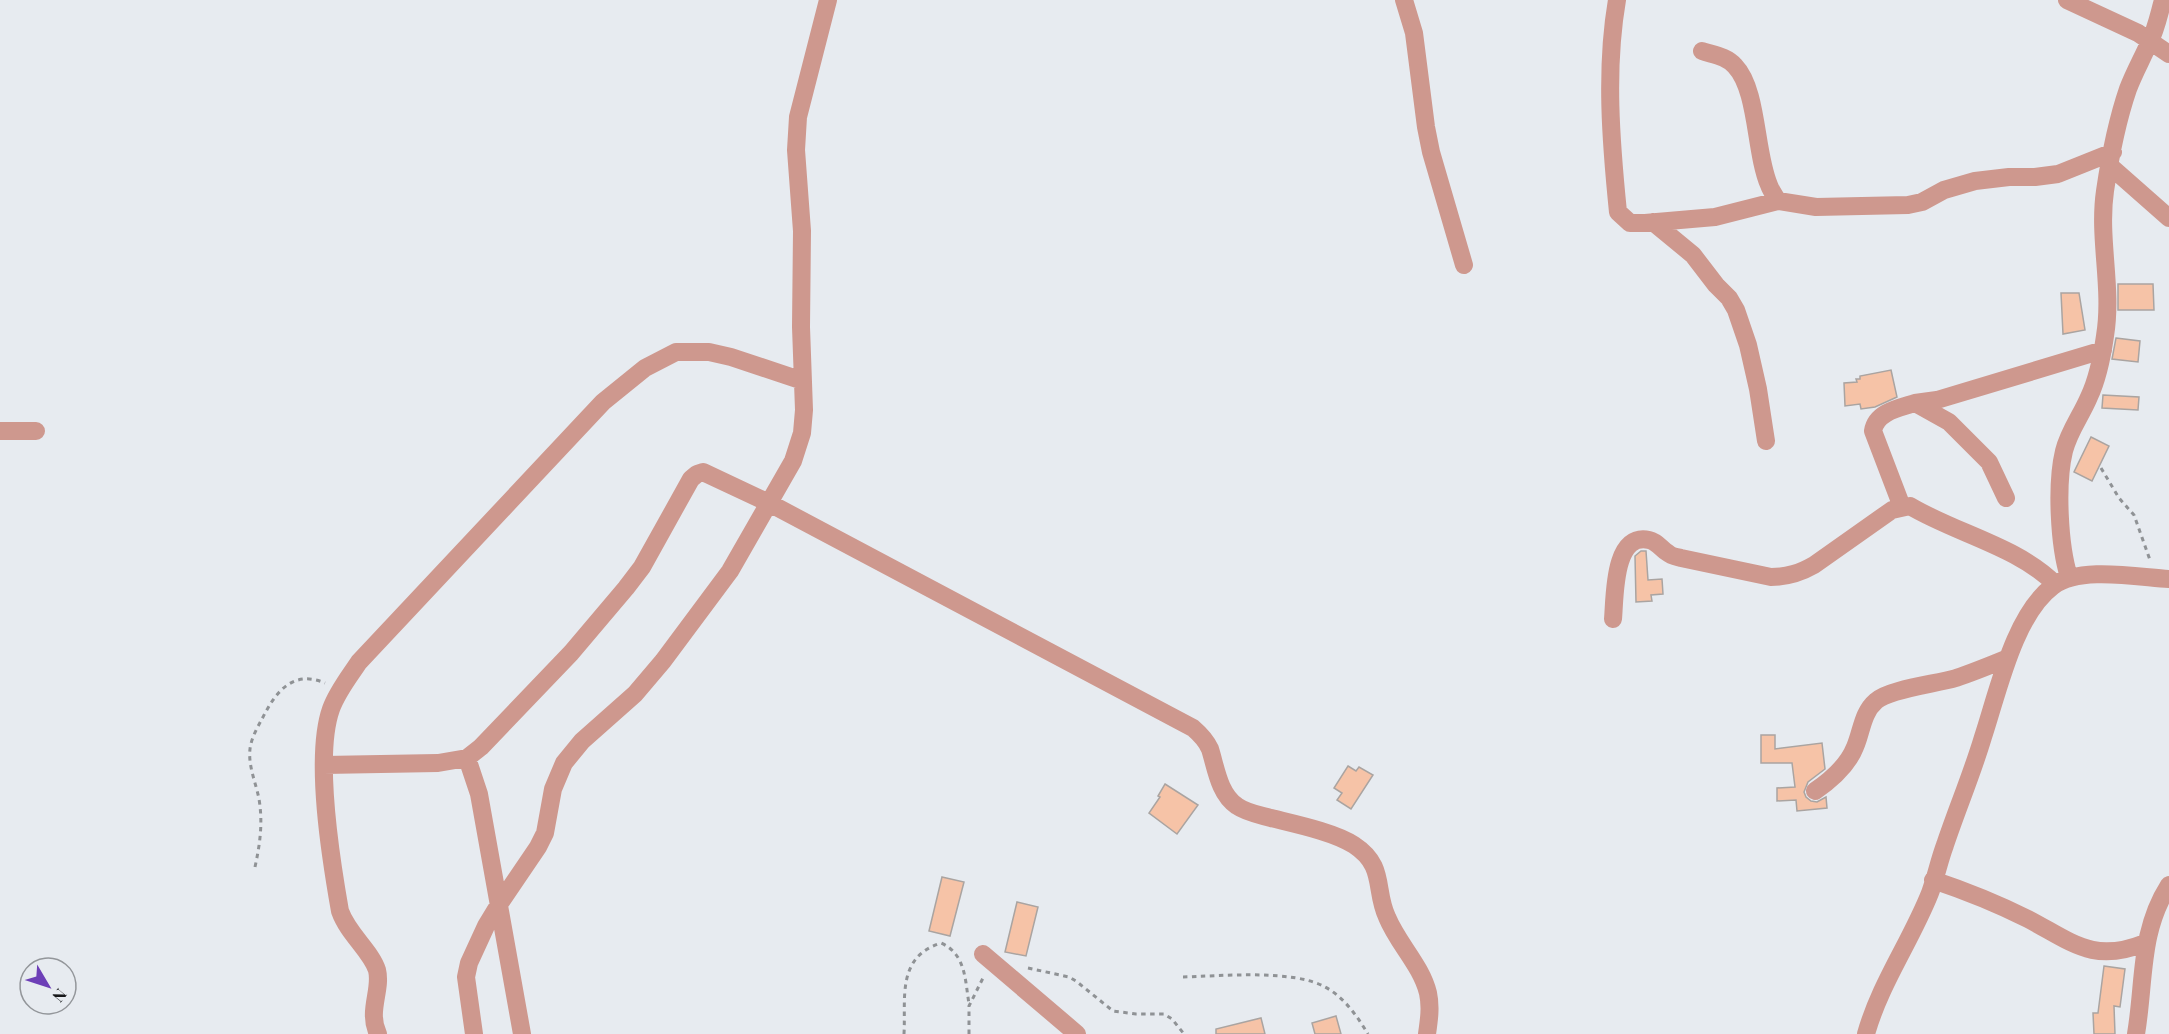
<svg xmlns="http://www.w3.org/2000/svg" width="2169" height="1034" font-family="'Playfair Display',serif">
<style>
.building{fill:#f6c3a7;stroke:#aaa4a1;stroke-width:1.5}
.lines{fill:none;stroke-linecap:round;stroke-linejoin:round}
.path{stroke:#8f9295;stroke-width:3;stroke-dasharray:4.5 4.5;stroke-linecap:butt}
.minor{stroke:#ce988e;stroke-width:18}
</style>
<rect width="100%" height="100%" fill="#e7ebf0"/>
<path class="building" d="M2118 284H2153L2154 310H2118Z
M2061 293H2079L2085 330 2063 334Z
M2116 338 2140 341 2138 362 2112 359Z
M1891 370 1897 397 1875 407 1861 409 1860 404 1845 406 1844 383 1857 382 1856 379H1860V376Z
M2103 395 2139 397 2138 410 2102 408Z
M2091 437 2109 446 2092 481 2074 472Z
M1641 551H1646L1648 580 1662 579 1663 594 1651 595 1652 601 1636 602 1635 556Z
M1761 735H1775V749L1822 743 1825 769 1808 782 1804 792 1806 797 1811 801 1817 802 1826 797 1827 808 1797 811 1796 800 1777 801V788L1795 787 1792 763H1761Z
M1348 766 1356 771 1359 767 1373 775 1351 809 1337 800 1342 793 1334 788Z
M1165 784 1198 805 1177 834 1149 813 1160 797 1158 796Z
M942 877 964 882 950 936 929 931Z
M1017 902 1038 907 1026 956 1005 952Z
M2104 966 2125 969 2120 1007 2114 1006 2115 1034H2094L2093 1013H2098Z
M1336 1016 1341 1034H1315L1312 1023Z
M1261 1018 1265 1034H1216V1029Z"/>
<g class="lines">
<path class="path" d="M2101 468 2119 498 2134 515 2150 560
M255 867C260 844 263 823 259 799 256 783 248 766 250 749 251 739 257 728 262 719 275 693 292 669 325 683
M1028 968 1069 977 1076 981 1113 1011 1136 1014H1164L1172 1019 1184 1034
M1183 977C1220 976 1293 969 1325 987 1344 997 1357 1016 1368 1034
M904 1034C906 999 896 957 941 943 966 954 965 980 969 1004
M969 1034V1006L984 976"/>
<path class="minor" d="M1404 0 1414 33 1426 127 1431 152 1464 265
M1617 0C1605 69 1611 143 1618 212L1630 223H1645L1715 217 1778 201 1816 207 1908 205 1922 202 1944 190 1975 181 2009 177H2035L2058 174 2113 152
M2067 0 2138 33 2169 54
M1702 51C1714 55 1726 56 1735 66 1758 90 1755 153 1769 185 1771 191 1775 196 1778 201
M2110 166 2169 218
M1653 222 1693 255 1716 285 1729 298 1736 310 1748 345 1758 389 1766 441
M1915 403 1937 400 2103 350
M0 431H36
M1902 507 1873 431C1876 412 1899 408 1915 403L1949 422 1989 462 2006 498
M2069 577C2059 545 2056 484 2064 451 2069 431 2081 416 2089 397 2098 378 2102 357 2105 336 2113 287 2098 239 2105 191 2110 157 2117 121 2128 89 2134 73 2142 59 2149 43 2156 30 2159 14 2163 0
M1613 619C1615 597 1613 532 1649 540 1658 542 1661 549 1668 553 1671 556 1677 557 1681 558L1771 577C1788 577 1800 573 1814 565L1892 510 1910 506C1955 533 2019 547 2055 584
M467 758 479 794 522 1034
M324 765 438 763 467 758 481 747 571 653 626 588 642 567 691 479 697 474 703 472 769 503 1193 728C1200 734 1206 740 1210 749 1216 768 1219 794 1237 806 1247 813 1260 815 1271 818 1295 824 1334 832 1354 845 1386 866 1374 889 1387 917 1398 944 1421 965 1428 993 1431 1007 1429 1020 1427 1034
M1815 791C1831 780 1848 765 1855 747 1862 731 1862 713 1876 701 1889 689 1936 684 1956 678 1974 672 1991 665 2008 658
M1933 880C1966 891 1998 904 2028 919 2072 942 2093 964 2145 943
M983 954 1077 1034
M378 1034C367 1011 382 990 377 970 371 951 348 934 340 911 331 860 314 757 331 709 337 692 349 677 359 662L603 402 645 368 676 352H709L731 357 803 381
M474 1034 466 977 469 963 486 926 500 903 538 847 545 833 553 789 564 763 582 741 635 694 663 661 730 571 793 461 802 433 804 410 801 327 802 231 796 150 798 117 828 0
M1866 1034C1880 984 1911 941 1930 893 1936 877 1939 861 1945 845 1957 809 1972 774 1983 737 1998 692 2014 615 2053 586 2079 566 2137 577 2169 579
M2136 1034C2145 981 2139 932 2169 885"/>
</g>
<g transform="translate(48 986) rotate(129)"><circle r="28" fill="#e7ebf0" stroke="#93969a" stroke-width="1.5"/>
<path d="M0-4.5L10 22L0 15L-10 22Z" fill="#6d3fb7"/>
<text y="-9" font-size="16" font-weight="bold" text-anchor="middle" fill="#161719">N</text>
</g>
</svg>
